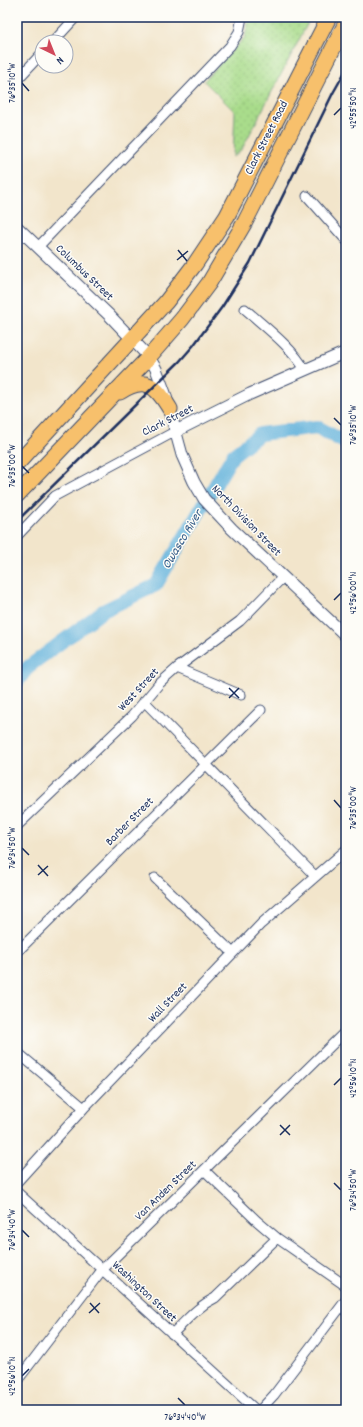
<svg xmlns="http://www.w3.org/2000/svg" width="363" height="1427" font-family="Dekko,sans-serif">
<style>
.park{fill:url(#park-dots);stroke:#628674}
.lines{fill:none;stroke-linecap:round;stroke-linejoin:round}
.river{stroke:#5fb0da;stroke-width:14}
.minor-casing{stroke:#3b4a6e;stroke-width:11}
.tertiary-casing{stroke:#3b4a6e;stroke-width:13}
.trunk-casing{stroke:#3b4a6e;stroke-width:17}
.minor{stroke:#fff;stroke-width:9}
.tertiary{stroke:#fff;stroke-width:11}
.trunk{stroke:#f7c06c;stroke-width:15}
.rail{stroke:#1b2f5e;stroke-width:2.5}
.ticks{fill:none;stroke:#1b2f5e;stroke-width:1.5}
.labels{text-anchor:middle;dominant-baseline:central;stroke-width:3;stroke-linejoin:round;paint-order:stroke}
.street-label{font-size:12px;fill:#1b2f5e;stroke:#fdfcf7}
.water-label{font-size:13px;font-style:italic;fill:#335c89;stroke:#fdfcf7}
.neatline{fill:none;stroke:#1b2f5e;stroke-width:1.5}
.ticks-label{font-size:10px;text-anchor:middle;fill:#1b2f5e}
</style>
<defs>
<pattern id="park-dots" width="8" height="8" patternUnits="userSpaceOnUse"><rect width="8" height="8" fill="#a9dc8b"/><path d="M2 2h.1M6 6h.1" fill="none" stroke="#91bd7a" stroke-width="1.8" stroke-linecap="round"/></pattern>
</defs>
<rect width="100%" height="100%" fill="#fdfcf7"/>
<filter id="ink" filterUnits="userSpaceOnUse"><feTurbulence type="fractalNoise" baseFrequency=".025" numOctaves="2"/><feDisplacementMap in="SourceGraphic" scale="8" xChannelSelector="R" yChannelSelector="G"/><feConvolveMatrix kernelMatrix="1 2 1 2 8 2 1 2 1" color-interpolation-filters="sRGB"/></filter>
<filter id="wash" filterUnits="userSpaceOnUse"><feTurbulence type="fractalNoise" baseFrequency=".012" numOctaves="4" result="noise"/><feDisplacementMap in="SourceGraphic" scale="16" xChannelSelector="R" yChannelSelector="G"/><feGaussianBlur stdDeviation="0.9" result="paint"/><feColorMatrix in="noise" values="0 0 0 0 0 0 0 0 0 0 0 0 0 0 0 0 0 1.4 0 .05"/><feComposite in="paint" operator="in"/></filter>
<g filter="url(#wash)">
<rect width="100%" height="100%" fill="#f2e5cb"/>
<path class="park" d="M249 17H311L242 149 233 157 235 112 204 81 245 37Z"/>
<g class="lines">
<path class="river" d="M17 682 28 667 103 611 156 585 233 455 260 434 317 427 346 443"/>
</g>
</g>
<g filter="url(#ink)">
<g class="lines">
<defs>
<path id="minor" d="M53 42 76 17
M17 80 42 53
M307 196 346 240
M38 247 230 46 239 32 242 17
M245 309C264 326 293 348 305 370
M17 536 55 496 176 431
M177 668 241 695
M144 701 315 876
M17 826 132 716 159 684 177 668 240 621 283 577
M155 878 233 953
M17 952 261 710
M17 1052 84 1108
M204 1170 257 1221 277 1238 346 1286
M17 1182 84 1108 261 924 346 850
M17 1192 256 1410
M172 1334C186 1321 198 1306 215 1298L277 1238
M17 1381 102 1270 346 1031
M260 1410 274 1395 346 1300"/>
<path id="tertiary" d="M17 227 109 315 149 357 156 369 165 393 182 455 194 482 204 499 232 529 346 636
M176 431 250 394 346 352"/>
<path id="trunk" d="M120 392C146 375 156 386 170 409
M17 464 166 302 195 264 227 216 329 17
M17 495 149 357 182 319 209 283 245 222 346 23"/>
</defs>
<use href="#minor" class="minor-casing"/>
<use href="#tertiary" class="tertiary-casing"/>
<use href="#trunk" class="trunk-casing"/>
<use href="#minor" class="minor"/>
<use href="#tertiary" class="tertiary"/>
<use href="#trunk" class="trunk"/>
<path class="rail" d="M17 521 179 362 193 346 222 307 250 263 333 93 346 70"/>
</g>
</g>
<path class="ticks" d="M22 83 29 91M334 115 341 108M178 250 187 261M177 260 188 251M334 418 341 425M22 466 29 473M334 600 341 593M229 688 239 698M229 698 239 688M334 800 341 808M22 848 29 855M38 865 48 876M38 875 48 866M334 1085 341 1078M280 1125 290 1135M280 1135 290 1125M334 1183 341 1190M22 1230 29 1237M90 1303 99 1313M89 1313 100 1303M22 1376 29 1369M178 1398 185 1405"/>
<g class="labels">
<g class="street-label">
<text transform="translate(267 138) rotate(-63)">Clark Street Road</text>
<text transform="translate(84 273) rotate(44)">Columbus Street</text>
<text transform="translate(168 421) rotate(-27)">Clark Street</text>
<text transform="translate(246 521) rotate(46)">North Division Street</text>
<text transform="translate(139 690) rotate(-47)">West Street</text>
<text transform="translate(130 822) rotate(-45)">Barber Street</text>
<text transform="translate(168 1003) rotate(-46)">Wall Street</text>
<text transform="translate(166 1191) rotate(-44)">Van Anden Street</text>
<text transform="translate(144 1292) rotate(43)">Washington Street</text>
</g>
<g class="water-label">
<text transform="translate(183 540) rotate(-59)">Owasco River</text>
</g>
</g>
<rect width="363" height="1427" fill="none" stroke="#fdfcf7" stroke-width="44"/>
<g transform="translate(54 54) rotate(137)"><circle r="19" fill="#fdfcf7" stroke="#a3aaba"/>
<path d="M0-3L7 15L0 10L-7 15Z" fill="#d1495b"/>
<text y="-6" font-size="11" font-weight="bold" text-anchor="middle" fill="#1b2f5e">N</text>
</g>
<rect x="22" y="22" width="319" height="1383" class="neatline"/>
<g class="ticks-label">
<text transform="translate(11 83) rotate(-90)" y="4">76°35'10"W</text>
<text transform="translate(352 108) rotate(-90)" y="4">42°55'50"N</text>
<text transform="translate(352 425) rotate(-90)" y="4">76°35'10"W</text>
<text transform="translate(11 466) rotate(-90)" y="4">76°35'00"W</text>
<text transform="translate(352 593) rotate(-90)" y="4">42°56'00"N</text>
<text transform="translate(352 808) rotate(-90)" y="4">76°35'00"W</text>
<text transform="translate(11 848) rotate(-90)" y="4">76°34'50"W</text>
<text transform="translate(352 1078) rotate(-90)" y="4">42°56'10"N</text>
<text transform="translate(352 1190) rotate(-90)" y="4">76°34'50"W</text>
<text transform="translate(11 1230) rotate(-90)" y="4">76°34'40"W</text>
<text transform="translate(11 1376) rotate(-90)" y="4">42°56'10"N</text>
<text x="185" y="1420">76°34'40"W</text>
</g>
</svg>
